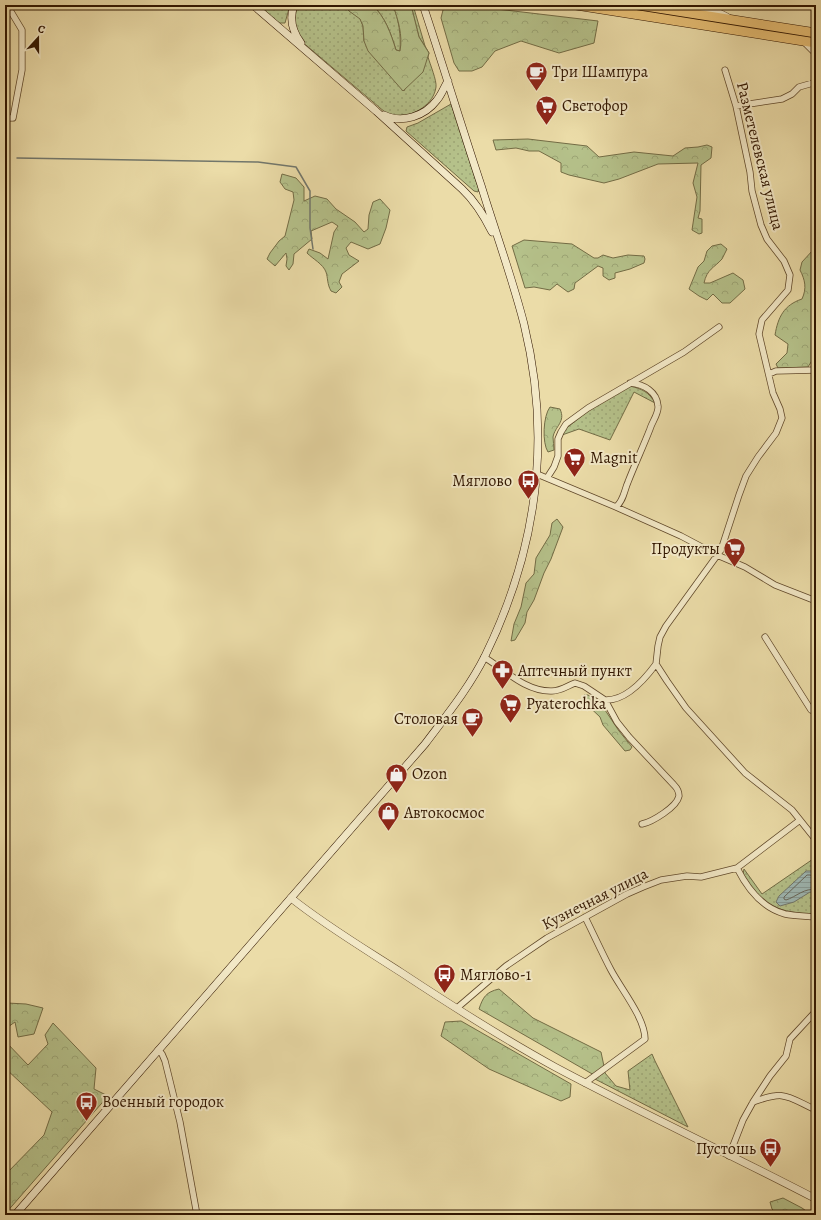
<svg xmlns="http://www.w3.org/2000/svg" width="821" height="1220" font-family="Alegreya,serif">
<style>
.grass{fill:url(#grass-dots);stroke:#736c45}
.forest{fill:url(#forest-crowns);stroke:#736c45}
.water{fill:url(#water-rules);stroke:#72776c}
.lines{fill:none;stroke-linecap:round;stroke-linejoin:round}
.shore{stroke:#68675a;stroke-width:1}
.stream{stroke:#72776c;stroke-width:1.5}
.minor-casing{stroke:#60482a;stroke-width:7}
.tertiary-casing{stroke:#60482a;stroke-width:8}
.secondary-casing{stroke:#311600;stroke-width:8}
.trunk-casing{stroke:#311600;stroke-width:10}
.minor{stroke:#f2e8c6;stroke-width:5.5}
.tertiary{stroke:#f2e8c6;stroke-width:7}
.secondary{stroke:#f2e8c6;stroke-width:7}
.trunk{stroke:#e6be74;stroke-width:9}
.labels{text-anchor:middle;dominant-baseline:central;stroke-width:4;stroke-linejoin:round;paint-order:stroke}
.poi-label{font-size:16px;fill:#311600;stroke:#f2e8c6;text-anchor:start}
.street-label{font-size:16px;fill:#311600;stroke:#f2e8c6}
</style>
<defs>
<pattern id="grass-dots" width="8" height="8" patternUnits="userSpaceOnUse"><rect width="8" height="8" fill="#b5c18a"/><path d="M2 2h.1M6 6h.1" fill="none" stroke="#9ca575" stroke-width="1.8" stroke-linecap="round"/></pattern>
<pattern id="forest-crowns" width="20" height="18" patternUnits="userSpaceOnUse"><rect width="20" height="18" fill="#b5c18a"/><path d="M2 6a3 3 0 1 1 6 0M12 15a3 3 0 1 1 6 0" fill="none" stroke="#9ca575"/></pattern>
<pattern id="water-rules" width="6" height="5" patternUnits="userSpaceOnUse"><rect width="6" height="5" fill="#9eb8b4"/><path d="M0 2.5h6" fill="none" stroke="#899d99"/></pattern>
</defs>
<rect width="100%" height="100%" fill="#ebdca8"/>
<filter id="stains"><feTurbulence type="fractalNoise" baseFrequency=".005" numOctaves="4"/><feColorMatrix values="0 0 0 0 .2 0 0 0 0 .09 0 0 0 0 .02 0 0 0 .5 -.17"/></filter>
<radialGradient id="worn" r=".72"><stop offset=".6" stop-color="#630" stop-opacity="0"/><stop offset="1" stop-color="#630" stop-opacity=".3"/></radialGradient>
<path class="grass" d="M258 5H290L285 23H279Z
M298 5H346L349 11 360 18 363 26 364 41 404 91 425 46 419 37 411 5H413L425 46 429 53 428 57C430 64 437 81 436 87 434 104 414 116 399 116 395 116 390 114 386 113L300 40C295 25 293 20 298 5Z
M372 5H393C399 21 401 34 400 51L396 50C391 34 385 16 372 5Z
M451 104 479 190 478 192 474 191 406 131 407 127 418 123Z
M630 386C642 389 649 392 655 403L634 392 610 440 579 429 562 435 564 430 588 411Z
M816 857V915C777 911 765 909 743 874L744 869 762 894Z
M652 1054 655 1061 688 1127 593 1078 605 1071V1073L616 1086 630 1090 628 1071Z"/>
<path class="forest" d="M346 5H372C385 16 391 34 396 50L400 51C403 35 398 20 393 5H411L419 37 429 53 423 72 403 91 368 51 364 41 363 26 360 19 349 11Z
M448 5H463L598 21 594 43 559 53 521 41 495 51 482 67 472 71H459L454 63 441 18 443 10Z
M528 139 587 146 599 157 634 152 673 156 685 148 698 147 707 145 712 147 711 158 701 165 700 211 698 218 702 219V233L699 234 692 230 697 197 693 183 698 163 658 164 619 179 604 183 569 175 561 172V163L539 151H529L516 148 496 150 493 140Z
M282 174 296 178 304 187V201L315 196 327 199 336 209 355 222 364 232 368 229 369 215 373 202 380 199 390 210 386 228 380 244 368 249 351 242 346 248 349 255 359 261 342 274 339 282 342 287 336 293 331 291C327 284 328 278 326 272 323 264 313 259 307 253L309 249 320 253 328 259 334 232 338 226 332 222 311 231 312 239 294 254 293 264 289 270 286 266 287 259 286 253 275 266 267 259 270 253 279 241 285 236 294 200 293 192 285 189 280 182Z
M524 240 572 244 594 258H598L603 255 613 258 628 255 644 256 645 259 644 263 630 269 615 273V278L609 280 603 276V268L598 266 575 283 574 289 568 292 557 284 550 290 534 287 525 288 512 246Z
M721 244 727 249C725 252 724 256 722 259 714 268 707 269 704 283H710L733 273 743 280 745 289 730 303H722L713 294 707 300 699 296 689 289 698 267 704 261 707 251 712 246Z
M813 250H816V354L808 367 778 368 776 364 787 353 788 344 775 335C778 317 784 305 802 299 807 288 805 280 800 270L802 262Z
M550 407 560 409C566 422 555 426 553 437 553 441 554 446 554 450L548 452C542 443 543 416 550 407Z
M557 519 563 527 551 559 544 573 534 600 527 612 525 623 515 640 511 641 514 624 521 607 526 583 534 574 536 558 550 535 552 523Z
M584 695H588L601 704 619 731 632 747 630 750 625 751 603 725 600 717 582 700Z
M499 989 533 1018 601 1052 605 1071 594 1075 479 1009C483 997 486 992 499 989Z
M5 1001 7 1003 26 1004 43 1008 34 1034 18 1037 15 1022 5 1029Z
M461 1021 571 1084 570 1097 561 1101 489 1069 441 1036 445 1022Z
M53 1023 96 1068 94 1089 108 1096 5 1214V1175L44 1135 52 1112 5 1068V1041L28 1065 48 1044 45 1035Z
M783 1198 802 1208 812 1215H778L772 1209 770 1202Z"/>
<path class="water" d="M806 871H813L816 877V894L810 892 794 902 780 906 776 902 779 896Z"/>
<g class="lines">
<path class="shore" d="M816 877 810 875H807L784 897V899L786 900C796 897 805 887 816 890"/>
<path class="stream" d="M17 158 258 162 296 167 310 191V228L313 249"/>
<defs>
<path id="minor" d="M804 42 816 54
M725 70 736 106 750 172 752 191 761 225 767 239 784 261 790 275 788 290 762 320 759 334 773 393 780 409 782 418 776 433 758 457 746 476 739 495 721 550 666 626 660 637 658 646 656 664 667 681 686 708 745 773 792 810 816 840
M736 106 782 99 792 94 799 87 813 83 816 78
M5 118H13L22 70V30L7 5
M769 374 776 371 816 370
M537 474 616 507 681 536 717 555 745 567 775 585 816 601
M547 478 554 467 558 456V439L561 432 566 424 588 408 684 352 719 327
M616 507C624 500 624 491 628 482 635 464 643 447 650 429 652 422 659 413 658 406 657 392 644 384 630 383
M765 637 811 710 816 712
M484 657C505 670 526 692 552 691 561 691 567 686 575 683L584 686 605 700 617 722 629 737 674 785C677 788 679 792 679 796 677 807 652 822 642 824
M605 700C626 701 645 679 656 664
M737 868C747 888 762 908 785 914 795 916 806 916 816 917
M457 1008 506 966 547 938 627 894 643 887 661 880 687 876 701 877 737 868 800 820
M158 1050 162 1054 165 1061 180 1122 197 1215
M585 1083 645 1039C645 1018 621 989 611 970 602 953 594 935 585 917
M753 1102 770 1076 786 1056 790 1039 816 1011
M729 1156 743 1120 753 1102C786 1090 786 1096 816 1110"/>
<path id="tertiary" d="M291 898C326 926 365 949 402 973 452 1006 502 1038 555 1067 641 1113 730 1154 816 1199"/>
<path id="secondary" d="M253 5 376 111 462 189C476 202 484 216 492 232
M294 5C289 19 292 31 301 43
M678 5 719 13 727 17
M384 115C402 124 425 116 437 100 442 94 444 87 448 81
M15 1215 425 744C446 716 469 688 485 656 537 550 552 439 524 324 512 277 495 231 481 185 461 125 443 65 423 5"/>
<path id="trunk" d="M576 5 816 43
M639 5 816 33"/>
</defs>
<use href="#minor" class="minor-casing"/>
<use href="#tertiary" class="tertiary-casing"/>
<use href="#secondary" class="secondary-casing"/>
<use href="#trunk" class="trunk-casing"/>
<use href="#minor" class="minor"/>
<use href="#tertiary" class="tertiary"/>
<use href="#secondary" class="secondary"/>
<use href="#trunk" class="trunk"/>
</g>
<defs>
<symbol id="cafe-pin" viewBox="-11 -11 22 30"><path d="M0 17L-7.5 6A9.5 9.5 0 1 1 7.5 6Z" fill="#8f2418" stroke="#f2e8c6"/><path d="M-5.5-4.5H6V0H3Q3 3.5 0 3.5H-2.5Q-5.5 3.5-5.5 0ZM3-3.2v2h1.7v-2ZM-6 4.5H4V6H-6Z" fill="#fff"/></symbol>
<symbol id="supermarket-pin" viewBox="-11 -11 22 30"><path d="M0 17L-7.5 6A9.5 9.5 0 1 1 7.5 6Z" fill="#8f2418" stroke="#f2e8c6"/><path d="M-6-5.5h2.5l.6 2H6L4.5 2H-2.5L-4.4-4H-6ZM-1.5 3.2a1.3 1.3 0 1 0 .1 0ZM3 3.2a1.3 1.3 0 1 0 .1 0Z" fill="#fff"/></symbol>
<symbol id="bus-pin" viewBox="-11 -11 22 30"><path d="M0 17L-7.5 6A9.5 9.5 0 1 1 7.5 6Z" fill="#8f2418" stroke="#f2e8c6"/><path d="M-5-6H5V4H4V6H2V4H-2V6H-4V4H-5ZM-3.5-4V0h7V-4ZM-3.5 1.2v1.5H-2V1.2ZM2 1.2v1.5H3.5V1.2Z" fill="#fff"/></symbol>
<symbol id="pharmacy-pin" viewBox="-11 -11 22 30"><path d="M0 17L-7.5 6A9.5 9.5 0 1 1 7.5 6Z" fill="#8f2418" stroke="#f2e8c6"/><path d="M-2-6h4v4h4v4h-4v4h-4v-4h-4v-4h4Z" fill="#fff"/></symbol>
<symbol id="shop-pin" viewBox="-11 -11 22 30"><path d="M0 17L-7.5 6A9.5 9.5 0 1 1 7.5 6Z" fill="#8f2418" stroke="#f2e8c6"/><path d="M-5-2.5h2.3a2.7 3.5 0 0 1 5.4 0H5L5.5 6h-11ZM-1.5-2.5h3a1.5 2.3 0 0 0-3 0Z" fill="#fff"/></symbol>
</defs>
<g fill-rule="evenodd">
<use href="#cafe-pin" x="524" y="60" width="25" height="34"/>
<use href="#supermarket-pin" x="534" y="94" width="25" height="34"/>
<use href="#supermarket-pin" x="562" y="446" width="25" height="34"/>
<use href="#bus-pin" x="516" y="468" width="25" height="34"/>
<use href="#supermarket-pin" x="722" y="536" width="25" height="34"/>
<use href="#pharmacy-pin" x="490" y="658" width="25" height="34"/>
<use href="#supermarket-pin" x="498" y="692" width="25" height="34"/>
<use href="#cafe-pin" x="460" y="706" width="25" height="34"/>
<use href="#shop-pin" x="384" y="762" width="25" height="34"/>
<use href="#shop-pin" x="376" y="800" width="25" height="34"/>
<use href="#bus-pin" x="432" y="962" width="25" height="34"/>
<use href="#bus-pin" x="74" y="1090" width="25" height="34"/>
<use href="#bus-pin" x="758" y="1136" width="25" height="34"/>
</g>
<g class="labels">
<g class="poi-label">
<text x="552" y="72">Три Шампура</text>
<text x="562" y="106">Светофор</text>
<text x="590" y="458">Magnit</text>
<text x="512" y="481" text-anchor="end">Мяглово</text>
<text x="720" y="549" text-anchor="end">Продукты</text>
<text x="518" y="671">Аптечный пункт</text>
<text x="526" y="704">Pyaterochka</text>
<text x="458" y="719" text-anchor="end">Столовая</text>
<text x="412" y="774">Ozon</text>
<text x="404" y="813">Автокосмос</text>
<text x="460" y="975">Мяглово-1</text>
<text x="102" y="1102">Военный городок</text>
<text x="756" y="1149" text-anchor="end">Пустошь</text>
</g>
<g class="street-label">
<text transform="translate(760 156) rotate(76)">Разметелевская улица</text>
<text transform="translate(595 899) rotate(-27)">Кузнечная улица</text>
</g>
</g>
<rect width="821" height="1220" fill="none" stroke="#ebdca8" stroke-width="20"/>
<rect x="6" y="6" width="809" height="1208" fill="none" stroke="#311600" stroke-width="2"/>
<rect x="10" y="10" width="801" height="1200" fill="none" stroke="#311600"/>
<g transform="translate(38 38) rotate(21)" stroke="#f2e8c6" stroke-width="3" paint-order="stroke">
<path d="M0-3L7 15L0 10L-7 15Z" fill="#311600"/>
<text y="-6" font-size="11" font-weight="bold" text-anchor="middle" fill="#311600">С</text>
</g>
<rect width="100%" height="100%" filter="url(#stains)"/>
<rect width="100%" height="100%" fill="url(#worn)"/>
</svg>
